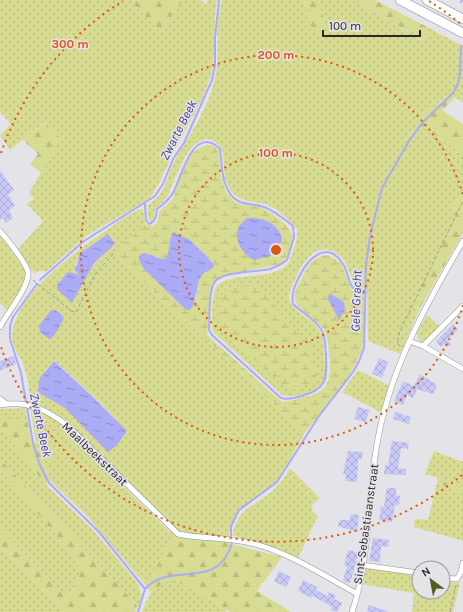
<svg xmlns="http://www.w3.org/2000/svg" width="463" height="612" font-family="Karla,sans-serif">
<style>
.grass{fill:url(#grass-dots);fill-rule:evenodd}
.forest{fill:url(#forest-firs)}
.wetland{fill:url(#wetland-marsh);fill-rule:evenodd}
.water{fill:url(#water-ripples)}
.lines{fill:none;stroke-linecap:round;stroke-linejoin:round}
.stream{stroke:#acabf6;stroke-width:2}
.building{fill:url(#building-cross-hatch)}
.minor-casing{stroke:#919295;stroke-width:6}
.motorway-casing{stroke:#919295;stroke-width:10}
.path{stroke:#9e9ea1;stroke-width:1;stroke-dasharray:4 2;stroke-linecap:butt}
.minor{stroke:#fff;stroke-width:5}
.motorway{stroke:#fff;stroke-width:9}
.ring{fill:none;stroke:#de570e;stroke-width:2;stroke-dasharray:2 4}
.labels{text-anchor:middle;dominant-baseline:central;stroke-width:3;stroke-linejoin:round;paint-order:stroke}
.street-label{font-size:12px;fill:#29292b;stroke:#e4e4e8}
.water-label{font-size:13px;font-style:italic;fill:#494097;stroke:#e4e4e8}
.centre{fill:#de570e;stroke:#e4e4e8;stroke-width:2}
.ring-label{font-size:12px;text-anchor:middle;font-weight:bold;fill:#de570e;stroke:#e4e4e8;stroke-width:3;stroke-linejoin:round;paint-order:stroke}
</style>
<defs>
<pattern id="grass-dots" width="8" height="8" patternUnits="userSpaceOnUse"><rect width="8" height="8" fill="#d8dc92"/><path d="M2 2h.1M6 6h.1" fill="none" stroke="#b9bd7e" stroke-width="1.8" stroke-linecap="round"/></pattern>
<pattern id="forest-firs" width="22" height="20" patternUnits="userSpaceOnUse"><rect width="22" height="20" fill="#d8dc92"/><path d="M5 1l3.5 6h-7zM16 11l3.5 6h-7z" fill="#b9bd7e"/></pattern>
<pattern id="wetland-marsh" width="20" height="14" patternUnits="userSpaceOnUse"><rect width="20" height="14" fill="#d8dc92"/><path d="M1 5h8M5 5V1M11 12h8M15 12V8" fill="none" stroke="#b9bd7e"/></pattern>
<pattern id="water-ripples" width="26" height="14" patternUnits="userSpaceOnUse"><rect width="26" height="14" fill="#acabf6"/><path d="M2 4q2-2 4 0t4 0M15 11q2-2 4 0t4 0" fill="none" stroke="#8c8bc7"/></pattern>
<pattern id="building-cross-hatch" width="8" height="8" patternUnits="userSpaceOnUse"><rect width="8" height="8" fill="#c8c9f7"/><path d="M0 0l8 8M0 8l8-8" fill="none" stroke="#acadd4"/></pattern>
</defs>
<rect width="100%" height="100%" fill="#e4e4e8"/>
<path class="grass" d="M0 0H130L160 31 184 0H200L206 4 208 0H217C213 21 216 43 213 64 208 96 187 125 173 153 165 169 160 185 149 199L86 236 47 271H39L34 273 17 250 43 221 27 204 34 199 29 193 60 139 44 123 10 150 0 135 11 124 0 112Z
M222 0H304L312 29 324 20 319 0H352L423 40 429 28 463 46V102L448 94 418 123 463 155V194L451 210 458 214 412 305 420 308 400 354 368 341 367 290 358 289C349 278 349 263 339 255 316 238 301 264 294 282 292 287 289 292 289 297 291 313 312 317 319 330 324 337 324 347 324 356 325 363 326 371 325 377 323 395 295 398 282 395L212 331V302L216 286C234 271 270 281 287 265 290 262 291 255 293 251 295 244 298 238 297 230 289 221 280 211 270 206 258 200 245 204 235 195 218 181 228 153 218 144 192 123 176 179 169 193 166 200 160 204 155 209L154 218 151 222 148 219V206C151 202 156 200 159 195 167 185 168 173 174 162 190 134 210 106 216 73 220 50 214 23 222 0Z
M143 209 146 225 134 234 116 256 305 433 277 481 240 509 229 534H195L177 530 60 417 46 408 29 403C30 389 28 376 22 362 18 352 11 347 12 334 17 292 79 249 111 227 120 221 132 210 143 209ZM108 235 98 259 66 299 59 281 70 272 79 275 74 270 79 254ZM54 361C65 369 124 423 126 433L123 438 70 413 59 403 38 392 39 379Z
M0 235 26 271V281L7 310 0 303Z
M427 315 440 327 423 342 419 340 417 333Z
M358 370 390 386 380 412 342 392Z
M25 408 27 419 5 421 0 413V409Z
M30 408 55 418 173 535 152 575 143 582 87 516 51 482 36 442Z
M0 427 45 484 93 530 136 581C142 591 143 598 137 608L136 604 0 459Z
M434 451 463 462V486L425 474Z
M290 468 320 498 312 505 313 513 318 516 298 558 272 547 232 535C240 506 250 509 270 493 279 486 284 478 290 468Z
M0 470 75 557C83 571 80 589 64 595L0 528Z
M437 483 463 494V541L414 527 415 519 428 520Z
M0 545 63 612H0Z
M366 568 419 575V592H443V582L460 583 453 612H412L414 593 361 584Z
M173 579 179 581 226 610 225 612H142C150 592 152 586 173 579Z"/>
<path class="forest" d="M130 0H184L160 31Z
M304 0H319L324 20 323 33 318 36 312 29Z
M352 0H375L429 28 424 40Z
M448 94 455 98 442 110 463 124V155L418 123C419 108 426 111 436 106 440 104 444 98 448 94Z
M45 123 61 139 41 173 30 164 38 154 23 140Z
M463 194V233L420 308 412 305 457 215 451 210Z
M0 413 6 421 27 419 32 443 36 442 51 482 45 484 0 427Z
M0 459 136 604 137 608 135 612H63L0 545V528L64 595C80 590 83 570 75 557L0 470Z
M438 477 463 486V494L437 483Z
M174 528 185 533 229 534 227 543 282 557 257 591 290 611 289 612H230L173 579 165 582 150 592 143 582 152 575 173 535 170 532Z"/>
<path class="wetland" d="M211 145 218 149C221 166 219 184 231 198 239 208 249 204 260 207 265 209 271 213 275 216 297 231 297 243 282 264L229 274 212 283 207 335 282 402C315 395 335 395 329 355 328 344 328 334 321 326 315 320 296 307 295 300 293 291 301 280 305 272 310 262 317 256 328 255L341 263 352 291 364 294 365 313 362 350 349 376 305 433 115 255C123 242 133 234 146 225L152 226 157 223C159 219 157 214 160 211 163 206 170 204 173 198 182 178 185 146 211 145ZM190 240 214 264C211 269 209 269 204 273 197 278 197 290 197 298L185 309 143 268 139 260 147 253 158 259H165L169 255V247Z
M257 285 270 294 277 309 308 343 312 353 317 379C308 386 297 387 286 388L219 328C219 291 217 286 257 285Z"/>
<path class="water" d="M247 218C262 217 280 223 282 240L274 255 254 260C243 255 231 237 240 225 242 222 245 220 247 218Z
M173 232 190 240 214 264 213 268C210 270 207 271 204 273 195 280 199 299 190 310L185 309 143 268 139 260V256L143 253C151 253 156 259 165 259 171 251 168 241 173 232Z
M108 234 115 244 94 263 72 303 57 289V285L67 273 70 272 79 275 74 269 77 265 79 254Z
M329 293 344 302 345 309 339 320 328 299Z
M51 310H55L62 315 64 319 53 337 49 339 40 332 39 326Z
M54 361 92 396 125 429 126 433 116 446 108 452 65 408 38 392 39 379Z"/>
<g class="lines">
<path class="stream" d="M461 2 462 0
M145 204 146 220 149 224C156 222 156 216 157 209 164 204 170 199 174 191 181 177 194 123 220 149 222 165 221 194 240 202 248 205 257 204 264 207 275 211 284 219 293 226L294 237 287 260C282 264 276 267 270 269 257 272 221 271 214 283 208 293 210 318 209 330L212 335 281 398C288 400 295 398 302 396 327 389 327 379 326 355 325 347 326 338 322 331 316 319 302 313 293 304 291 293 295 285 300 275 309 257 328 240 343 264 348 271 348 284 354 289 358 293 361 293 366 293
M40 280 84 241 155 196 163 184 173 159 184 143 212 80 215 65V38L219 0
M37 284 13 317 10 326V339L21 373 33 443 40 465 49 483 99 532 145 589 138 612
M231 536V526L239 510 277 482 319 416 353 372 359 361 364 348 366 265 370 236 382 188 409 141 422 123 453 93 458 84 460 73 461 46
M145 589C171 560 217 593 232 543"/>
</g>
<path class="building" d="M0 170 14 190 8 194 15 206 9 210 13 218 6 223 3 218 0 220Z
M453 324 458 330 447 340 451 344 447 348 444 344 441 347 436 341Z
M14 356 16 364 0 371V361Z
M379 358 388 362 382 378 372 374Z
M420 374 437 385 433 394 417 389 413 398 407 395 403 405 394 401 403 381 414 386Z
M358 407 370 410 365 422 354 419Z
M395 412 411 417 409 424 393 419Z
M392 441 409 443 408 449 401 448 398 468 406 469V475L384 474 385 465 388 466Z
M348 451 363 452 362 459H358L357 482 345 481 346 474H343Z
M387 488H396V495L400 496 399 505H395L392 522 379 520 381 506 384 507Z
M350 514 359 515 357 532 338 526 340 520H350Z
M373 538 389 540 388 547 381 546 380 562 369 561Z
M348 550 359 553 350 583 343 581 347 566 344 565Z
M279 571 291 577 286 587 274 581Z
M303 580 317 587 316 590 327 596 329 592 336 596 334 599 342 603 337 612 330 610 332 607 313 596 312 598 298 591Z
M369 605 387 611V612H367Z"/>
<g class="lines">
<defs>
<path id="minor" d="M0 231C8 241 25 260 28 272 30 286 7 313 0 327
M409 341 423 346 463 369
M423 346 463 306
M0 399 7 404
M0 405C28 400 48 410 69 427L178 534C202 539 227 537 251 543 288 552 323 575 356 593
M362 565 419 573
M443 578 457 579 461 572 463 563
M352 612C369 563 368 501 376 450 388 372 424 308 463 241"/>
<path id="motorway" d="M400 0 463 33
M427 0 463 19"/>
</defs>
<use href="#minor" class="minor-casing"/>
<use href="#motorway" class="motorway-casing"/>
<path class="path" d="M33 280 71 311 76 312 96 273 115 252
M400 346 397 343 400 331 463 201
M450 612 456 585"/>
<use href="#minor" class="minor"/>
<use href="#motorway" class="motorway"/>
</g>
<g class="ring">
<circle cx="276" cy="250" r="97"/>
<path d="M463 305A195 195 0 1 1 463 195"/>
<path d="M462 475A292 292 0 0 1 1 347M1 153A292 292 0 0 1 123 1M429 1A292 292 0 0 1 462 25"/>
</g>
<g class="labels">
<g class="street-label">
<text transform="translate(95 454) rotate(44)">Maalbeekstraat</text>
<text transform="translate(366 524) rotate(-82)">Sint-Sebastiaanstraat</text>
</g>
<g class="water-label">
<text transform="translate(178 130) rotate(-63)">Zwarte Beek</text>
<text transform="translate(356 301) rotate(-88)">Gele Gracht</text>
<text transform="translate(41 425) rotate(78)">Zwarte Beek</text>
</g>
</g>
<circle cx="276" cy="250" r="6" class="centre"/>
<g class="ring-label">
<text x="70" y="48">300 m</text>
<text x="276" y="59">200 m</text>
<text x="276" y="157">100 m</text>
</g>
<g transform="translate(431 580) rotate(328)"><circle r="19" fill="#e4e4e8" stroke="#99999c"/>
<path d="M0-3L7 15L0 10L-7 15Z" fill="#585a27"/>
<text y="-6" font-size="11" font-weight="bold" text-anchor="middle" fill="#29292b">N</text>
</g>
<path d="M323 30v6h97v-6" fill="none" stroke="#29292b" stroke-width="2"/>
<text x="329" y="30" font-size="12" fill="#29292b" stroke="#e4e4e8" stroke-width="3" paint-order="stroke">100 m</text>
</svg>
